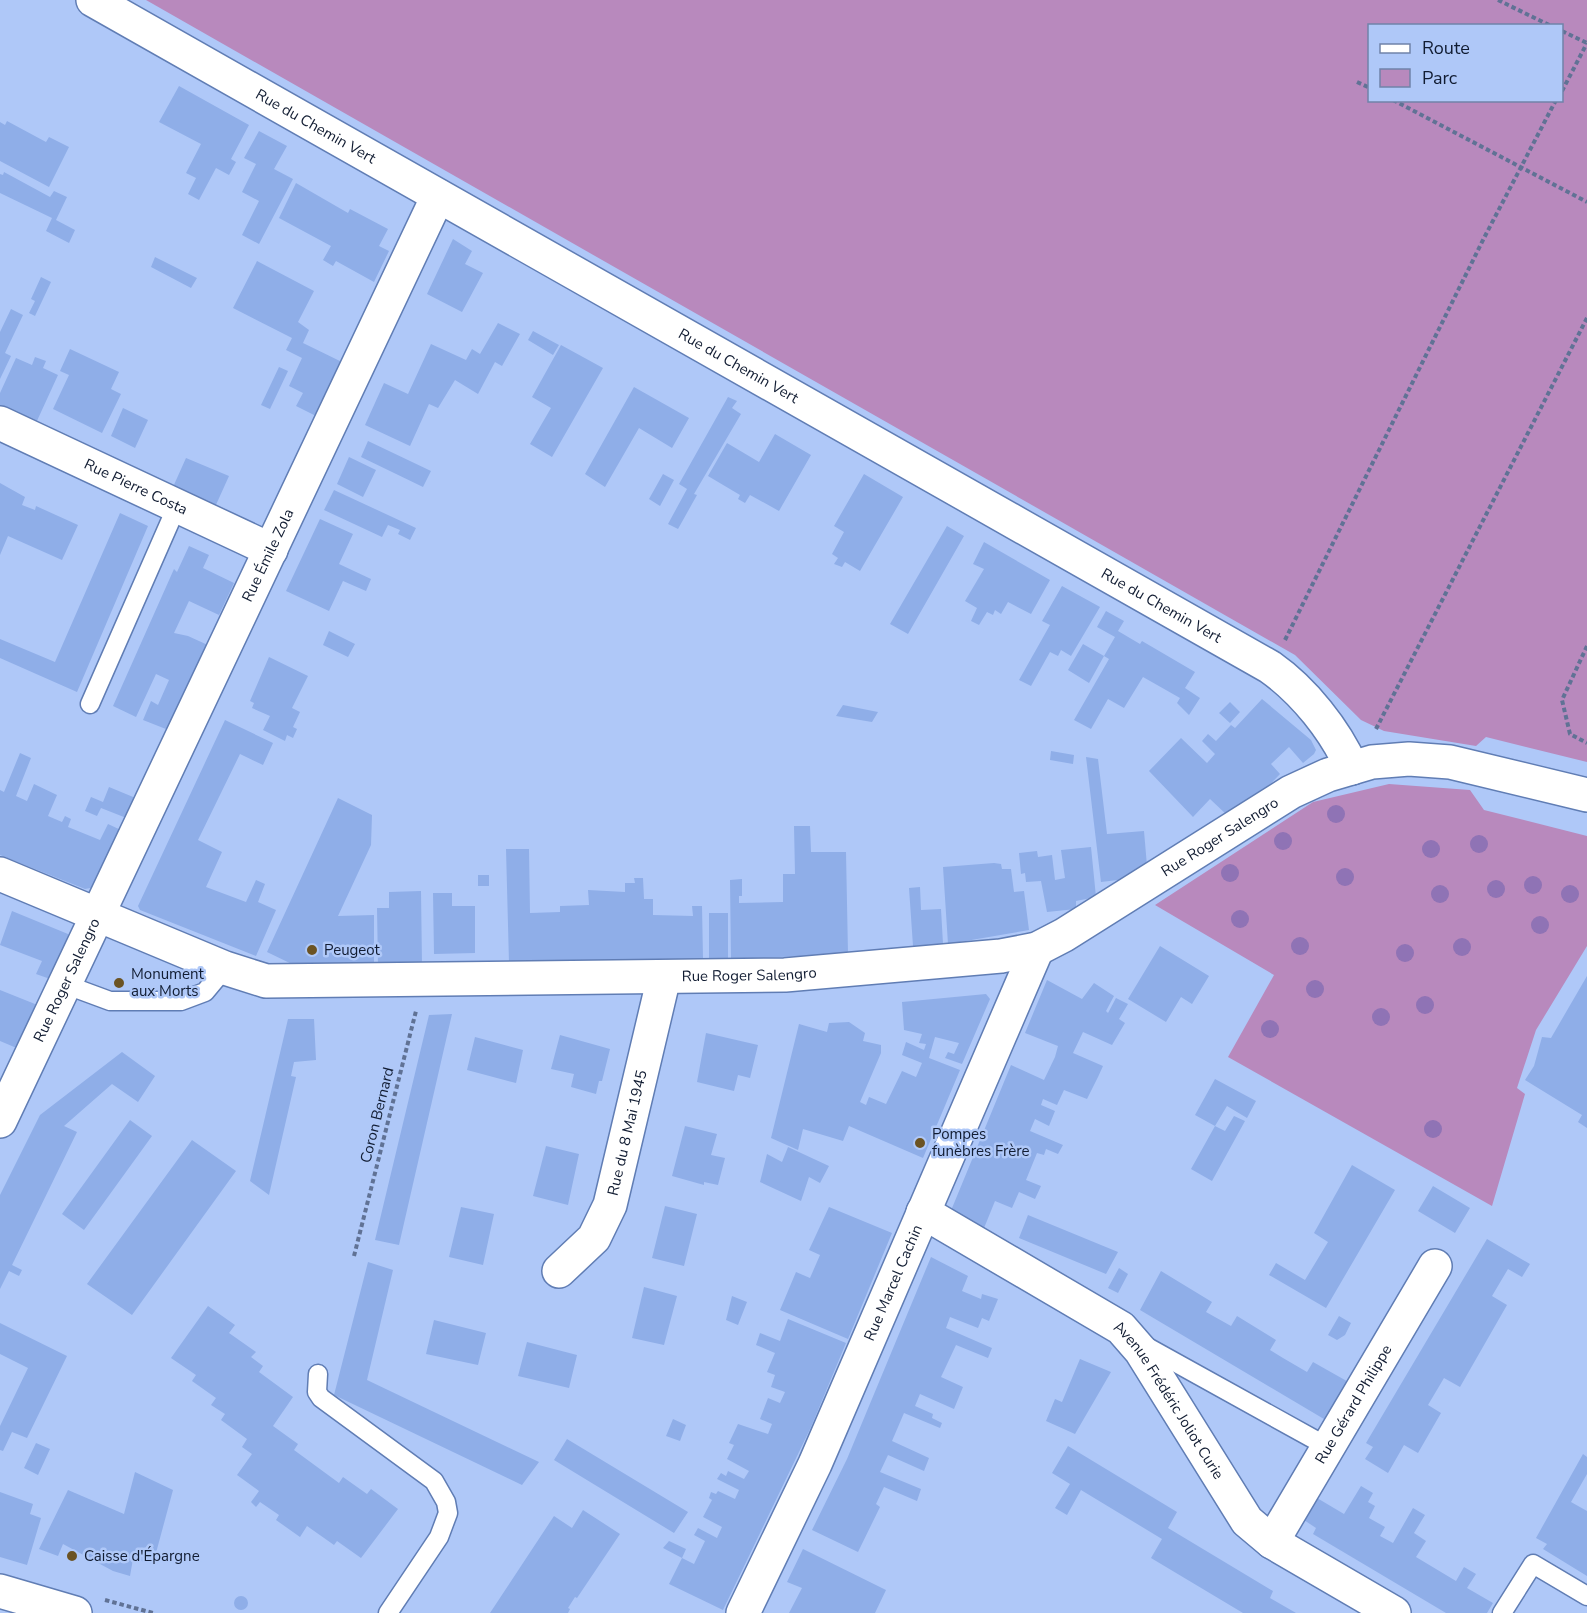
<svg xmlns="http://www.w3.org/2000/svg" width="1587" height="1613" font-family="'Nunito Sans',sans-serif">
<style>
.green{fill:#b889bd;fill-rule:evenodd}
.building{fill:#8faee8}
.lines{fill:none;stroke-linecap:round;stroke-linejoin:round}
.service-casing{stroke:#607db4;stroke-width:21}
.minor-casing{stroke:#607db4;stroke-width:36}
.tertiary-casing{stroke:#607db4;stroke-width:36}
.path{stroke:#607295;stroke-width:4;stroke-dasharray:4.5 3;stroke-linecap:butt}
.service{stroke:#fff;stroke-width:18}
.minor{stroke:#fff;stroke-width:33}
.tertiary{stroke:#fff;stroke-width:33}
.tree{fill:#8f73b5}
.poi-dot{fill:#6b5323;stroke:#afc8f8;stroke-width:2}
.labels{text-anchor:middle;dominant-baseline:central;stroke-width:5;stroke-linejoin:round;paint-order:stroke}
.street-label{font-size:15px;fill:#111c32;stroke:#afc8f8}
.poi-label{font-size:15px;fill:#111c32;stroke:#afc8f8;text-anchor:start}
</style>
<rect width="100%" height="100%" fill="#afc8f8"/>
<path class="green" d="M146 0H1587V762L1486 737 1476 746 1384 731 1361 720 1295 655ZM1370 26H1562V100H1370Z
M1389 784 1470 790 1484 810 1587 836V946L1536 1030 1517 1088 1525 1094 1492 1206 1228 1057 1274 975 1155 905 1313 802Z"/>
<path class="building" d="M179 86 249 125 231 159 236 162 229 175 216 168 199 200 188 194 196 178 186 173 201 144 159 122Z
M7 121 46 142 49 137 69 147 49 187 0 161V122L5 125Z
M259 131 287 146 274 169 293 179 259 244 242 235 259 201 242 192 256 164 244 158Z
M4 172 50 197 54 191 67 197 56 220 75 230 69 243 46 231 52 218 0 193V174L3 175Z
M296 183 348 213 350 209 388 229 379 246 389 251 374 282 336 261 333 266 323 260 331 246 279 218Z
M453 239 472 251 465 264 483 273 462 312 427 294Z
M155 257 197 278 191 288 151 267Z
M257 261 314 291 298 322 309 330 303 343 344 363 318 417 296 406 303 393 289 386 302 358 286 350 292 338 233 308Z
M41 277 51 282 35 316 29 313 35 301 31 299Z
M11 309 23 315 5 353 11 356 0 379V332Z
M498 323 520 334 502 366 495 362 478 394 455 380 438 408 429 404 410 446 365 425 384 383 408 394 431 344 466 360 472 349 480 354Z
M533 331 559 345 553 355 528 340Z
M561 345 603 368 552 457 530 444 551 408 532 397Z
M70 349 119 372 111 389 121 394 102 433 53 409 69 375 60 371Z
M35 357 46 361 43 368 58 375 36 423 0 406V393L16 358 32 365Z
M279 367 288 371 270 409 261 405Z
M634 387 689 418 672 448 639 428 605 487 585 474Z
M728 397 737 401 732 408 741 414 694 494 697 495 678 529 668 524 687 489 679 484Z
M123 408 148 420 135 448 111 436Z
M775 434 811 455 779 511 750 495 745 503 738 499 740 495 708 476 727 443 759 462Z
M368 441 431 471 423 487 361 457Z
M349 457 376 470 363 497 337 484Z
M186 458 229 476 215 507 173 487Z
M663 474 674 480 660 506 649 499Z
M864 474 903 497 860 571 845 562 842 567 834 564 838 558 832 554 844 532 834 526Z
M0 483 25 497 22 505 35 510 36 506 78 525 62 560 8 536 0 555Z
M334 490 416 528 410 540 398 534 400 530 388 525 382 537 324 510Z
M120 513 148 526 77 692 0 658V639L55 662Z
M320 519 353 534 339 564 371 579 366 591 343 581 329 611 286 591Z
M947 526 964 536 908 634 890 624Z
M984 542 1050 580 1031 614 1008 602 1001 614 995 610 993 615 987 612 979 625 971 621 977 608 965 601 984 569 973 564Z
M189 546 209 555 203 568 234 583 219 615 189 601 174 633 188 636 210 646 171 731 143 720 151 701 158 705 169 680 156 674 136 717 113 706 174 569 177 572Z
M1062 586 1100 607 1071 656 1061 650 1058 656 1050 652 1031 686 1019 680 1050 625 1042 621Z
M1106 611 1124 621 1118 631 1140 644 1142 641 1195 672 1185 688 1200 698 1189 715 1177 703 1180 698 1143 677 1124 708 1108 699 1091 729 1074 720 1109 659 1104 656 1089 683 1068 670 1083 644 1104 656 1115 637 1097 627Z
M329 631 355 644 348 657 323 645Z
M269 657 308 676 292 708 300 712 293 727 297 729 293 738 287 735 285 741 263 730 270 716 252 708 254 703 250 701Z
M1262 699 1311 740 1316 750 1314 754 1303 763 1289 747 1271 764 1280 774 1256 799 1228 816 1210 799 1193 817 1149 771 1181 738 1207 763 1215 754 1202 741 1208 734 1216 741 1231 725 1235 728Z
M1230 702 1240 712 1230 723 1219 713Z
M843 705 878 712 872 722 836 716Z
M225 720 273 743 263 765 240 754 198 840 222 852 206 887 246 902 256 880 265 884 258 902 276 910 256 956 140 910 138 906Z
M1051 751 1074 755 1073 764 1050 760Z
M20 753 31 758 16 796 27 801 34 784 57 795 48 816 62 822 65 816 71 819 68 827 100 840 108 824 123 831 96 887 85 889 0 855V790L4 792Z
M1086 757 1098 759 1107 834 1144 831 1147 866 1126 879 1101 882Z
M109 787 138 799 129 819 101 808 97 816 85 811 91 797 103 802Z
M338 798 372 815 371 845 338 916 374 915V966L298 967 267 952Z
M794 826H810L811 852H846L848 954 731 959 730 880 742 879V896H739V903L783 902V874H795Z
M1091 847 1096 897 1076 901V909L1047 912 1041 881 1026 882 1025 873 1021 874 1019 853 1037 851 1038 857 1052 855 1055 880 1065 878 1061 850Z
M506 849H529L530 913 560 912V906L589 905 588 890 625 892V883H635L634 878H643L644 899H653V915L693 916 692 906H702L703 959 509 963Z
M994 863 1001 864 1002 869H1011L1014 892 1024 891 1029 930 948 944 943 867Z
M478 875H489V886H478Z
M920 887 921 910 941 909 943 944 913 946 909 888Z
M421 891 422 965 378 966 377 908H389V892Z
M433 893H452V906H475V953L434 954Z
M12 911 68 934 70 938 53 980 36 974 42 961 0 945Z
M709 913H728V959H709Z
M1160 946 1209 976 1192 1004 1181 997 1166 1022 1128 999Z
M1587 976V1128L1578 1122 1582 1115 1525 1080 1534 1066 1542 1037 1551 1038Z
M1047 980 1082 999 1094 983 1114 996 1106 1011 1108 1013 1116 998 1128 1004 1119 1019 1125 1023 1112 1045 1083 1032 1073 1053 1103 1066 1098 1077 1087 1099 1064 1090 1057 1105 1043 1099 1041 1105 1055 1111 1049 1126 1035 1119 1030 1131 1063 1145 1058 1154 1046 1149 1044 1155 1037 1153 1026 1180 1041 1186 1035 1199 1019 1192 1012 1208 995 1201 982 1233 950 1213 1011 1065 1044 1080 1055 1057 1058 1046 1025 1033Z
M0 990 40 1006 19 1049 0 1041Z
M986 994 990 999 962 1064 945 1058 948 1052 954 1054 959 1043 935 1037 929 1058 960 1070 923 1158 849 1126 843 1141 803 1129 798 1150 771 1138 799 1024 827 1032 829 1023 849 1022 865 1033 863 1041 881 1045V1053L860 1102 866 1105 869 1097 886 1104 902 1071 916 1077 922 1063 902 1055 906 1042 924 1050 926 1044 919 1043 922 1034 904 1030 902 1002Z
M452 1014 399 1245 375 1240 429 1015Z
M288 1019H314L316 1060 294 1062 291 1076 296 1077 269 1195 250 1181Z
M706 1033 758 1045 750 1078 738 1075 734 1091 697 1082Z
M560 1035 610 1049 602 1081H599L596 1094 571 1087 574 1074 551 1069Z
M475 1037 523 1050 516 1083 467 1070Z
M122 1052 155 1076 138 1102 112 1084 64 1126 77 1132 12 1265 22 1270 19 1276 9 1271 0 1289V1195L40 1115Z
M1215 1079 1256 1101 1247 1118 1227 1106 1215 1126 1195 1115Z
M1234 1116 1245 1121 1212 1181 1191 1169 1215 1126 1225 1131Z
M130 1120 152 1136 84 1230 62 1214Z
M685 1126 717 1134 711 1155 725 1158 718 1185 704 1182V1185L672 1176Z
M192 1140 236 1171 132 1315 87 1284Z
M546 1146 579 1154 568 1205 533 1196Z
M788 1147 829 1166 820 1183 809 1177 801 1201 760 1182 767 1154 782 1162Z
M1352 1165 1395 1190 1326 1308 1269 1275 1276 1263 1305 1280 1328 1242 1314 1233Z
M1433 1186 1470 1208 1455 1233 1418 1211Z
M665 1206 697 1214 684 1266 652 1258Z
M461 1207 494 1214 483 1265 449 1257Z
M829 1207 892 1233 848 1339 780 1310 796 1272 810 1278 820 1255 809 1250Z
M1028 1215 1118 1252 1106 1274 1019 1238Z
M1487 1239 1530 1264 1522 1277 1508 1269 1492 1296 1507 1305 1460 1387 1444 1378 1428 1405 1441 1413 1418 1453 1404 1445 1388 1473 1365 1459 1373 1447 1366 1443Z
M931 1257 968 1276 962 1291 981 1299 982 1294 998 1299 989 1321 982 1318 978 1328 950 1317 946 1328 992 1348 988 1358 956 1345 941 1377 963 1387 954 1409 920 1394 915 1406 933 1414 932 1418 942 1423 940 1428 904 1413 892 1441 929 1458 924 1471 888 1455 880 1472 921 1489 917 1501 884 1487 876 1504 880 1507 858 1552 812 1530 847 1459Z
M368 1262 393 1270 367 1380 539 1462 522 1485 334 1395Z
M1119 1268 1128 1274 1118 1293 1108 1288Z
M1161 1271 1212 1302 1206 1312 1231 1326 1237 1316 1276 1340 1270 1350 1283 1358 1307 1372 1313 1362 1352 1384 1329 1422 1140 1310Z
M644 1287 677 1296 664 1345 632 1338Z
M732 1296 747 1302 738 1325 726 1320Z
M208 1306 235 1325 229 1333 256 1352 251 1357 263 1366 259 1372 293 1397 273 1426 298 1444 294 1450 339 1483 343 1477 367 1494 371 1489 398 1509 361 1558 337 1541 334 1545 307 1526 300 1537 276 1520 279 1515 260 1502 256 1507 251 1502 259 1491 237 1475 252 1454 242 1447 247 1439 221 1420 225 1414 211 1405 216 1398 192 1381 196 1375 171 1358Z
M1339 1316 1351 1323 1345 1335 1337 1340 1328 1335Z
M788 1319 846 1343 811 1427 723 1610 669 1584 682 1558 694 1564 705 1541 694 1535 698 1528 717 1538 722 1527 703 1517 712 1500 709 1498 711 1492 716 1494 718 1491 735 1499 739 1490 717 1479 721 1473 726 1476 728 1471 744 1479 749 1471 727 1459 734 1445 729 1443 738 1424 768 1434 772 1424 760 1419 768 1398 780 1403 785 1392 771 1387 775 1375 767 1372 775 1353 756 1345 760 1333 780 1341Z
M434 1320 486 1333 478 1365 426 1354Z
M0 1323 67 1356 27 1438 12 1432 3 1451 0 1450V1426L28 1368 0 1354Z
M527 1342 577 1355 569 1388 518 1376Z
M1080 1359 1111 1372 1075 1434 1046 1421 1055 1399 1062 1402Z
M673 1419 686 1425 680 1441 666 1436Z
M567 1439 688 1512 674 1533 554 1460Z
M36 1443 50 1449 38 1475 24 1468Z
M1068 1446 1177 1512 1168 1528 1273 1591 1270 1598 1296 1613H1243L1151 1558 1162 1539 1081 1490 1067 1515 1055 1508 1070 1484 1052 1473Z
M1583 1454 1587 1457V1474L1571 1502 1587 1511V1576L1543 1549 1547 1544 1536 1538Z
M135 1472 173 1490 153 1564 133 1559 130 1576 113 1571 63 1544 58 1556 39 1549 68 1490 124 1514Z
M1361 1486 1373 1493 1368 1502 1375 1506 1369 1518 1385 1527 1380 1536 1393 1543 1413 1508 1425 1515 1414 1533 1426 1541 1416 1557 1456 1581 1464 1567 1476 1574 1467 1588 1493 1603 1487 1613H1446L1313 1534 1316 1528 1304 1520 1317 1498 1344 1514Z
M0 1492 33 1504 30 1514 41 1518 27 1565 0 1557Z
M583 1510 620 1534 577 1598 575 1597 568 1608 570 1609 568 1613H490L554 1516 572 1528Z
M669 1541 686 1549 682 1558 663 1548Z
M803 1549 886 1590 875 1613H789L802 1588 787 1582Z
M234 1603a7 7 0 1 1 14 0a7 7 0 1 1-14 0Z"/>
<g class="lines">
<defs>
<path id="service" d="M90 704 177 506
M64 984 110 1001H181L205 992 225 968
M1142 1344 1328 1447
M318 1374 317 1392 321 1398 434 1481 446 1502 448 1513 439 1537 388 1613
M1502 1613 1533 1564 1587 1596"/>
<g id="minor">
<path id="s1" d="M93 0 1270 667C1304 691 1335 730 1352 768"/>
<path id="s2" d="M0 423 271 550"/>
<path id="s3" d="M0 874 225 968 266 981 785 975 1001 956 1037 949 1064 935 1291 792 1328 775 1372 762 1409 759 1450 762 1587 795"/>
<path id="s4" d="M0 1121 438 196"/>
<path id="s5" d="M923 1212 1121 1328 1141 1351 1247 1521 1272 1542 1394 1613"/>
<path id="s6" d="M559 1271 594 1238 610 1205 664 977"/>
<path id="s7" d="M1272 1542 1435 1266"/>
<path id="s8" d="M743 1613 815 1464 1037 949"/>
</g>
<path id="tertiary" d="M0 1591 75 1613"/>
</defs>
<use href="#service" class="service-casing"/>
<use href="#minor" class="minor-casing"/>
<use href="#tertiary" class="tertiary-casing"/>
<path class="path" d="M1498 0 1551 26
M1562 31 1587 43
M1357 82 1370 88
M1562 91 1587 43
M1393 100 1587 202
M1285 640 1484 238 1556 100
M1587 646 1562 700 1570 734 1587 743
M1376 729 1587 318
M354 1256 416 1011
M105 1600 153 1613"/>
<use href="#service" class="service"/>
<use href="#minor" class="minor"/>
<use href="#tertiary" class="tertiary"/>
</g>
<g class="tree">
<circle cx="1336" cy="814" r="9"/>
<circle cx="1283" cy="841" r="9"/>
<circle cx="1479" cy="844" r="9"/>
<circle cx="1431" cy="849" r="9"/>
<circle cx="1230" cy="873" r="9"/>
<circle cx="1345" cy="877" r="9"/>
<circle cx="1533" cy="885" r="9"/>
<circle cx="1496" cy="889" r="9"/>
<circle cx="1440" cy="894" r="9"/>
<circle cx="1570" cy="894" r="9"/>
<circle cx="1240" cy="919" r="9"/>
<circle cx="1540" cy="925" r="9"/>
<circle cx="1300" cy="946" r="9"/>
<circle cx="1462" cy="947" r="9"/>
<circle cx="1405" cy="953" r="9"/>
<circle cx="1315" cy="989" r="9"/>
<circle cx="1425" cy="1005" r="9"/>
<circle cx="1381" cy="1017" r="9"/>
<circle cx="1270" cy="1029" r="9"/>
<circle cx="1433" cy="1129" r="9"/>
</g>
<g class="poi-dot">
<circle cx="312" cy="950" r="6"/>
<circle cx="119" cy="983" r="6"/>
<circle cx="920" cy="1143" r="6"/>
<circle cx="72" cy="1556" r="6"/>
</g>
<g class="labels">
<g class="street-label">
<text stroke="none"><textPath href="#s1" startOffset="256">Rue du Chemin Vert</textPath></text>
<text stroke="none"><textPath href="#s1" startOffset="742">Rue du Chemin Vert</textPath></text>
<text stroke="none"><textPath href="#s2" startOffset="150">Rue Pierre Costa</textPath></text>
<text stroke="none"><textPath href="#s4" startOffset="626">Rue Émile Zola</textPath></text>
<text stroke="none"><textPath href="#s1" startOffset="1228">Rue du Chemin Vert</textPath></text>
<text stroke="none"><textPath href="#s3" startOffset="1274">Rue Roger Salengro</textPath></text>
<text stroke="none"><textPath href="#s3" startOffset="770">Rue Roger Salengro</textPath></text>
<text stroke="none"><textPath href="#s4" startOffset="156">Rue Roger Salengro</textPath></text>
<text transform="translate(377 1115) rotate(-76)">Coron Bernard</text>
<text stroke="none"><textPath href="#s6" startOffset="159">Rue du 8 Mai 1945</textPath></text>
<text stroke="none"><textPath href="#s8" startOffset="363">Rue Marcel Cachin</textPath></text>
<text stroke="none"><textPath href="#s5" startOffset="316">Avenue Frédéric Joliot Curie</textPath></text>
<text stroke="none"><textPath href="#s7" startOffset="160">Rue Gérard Philippe</textPath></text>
</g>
<g class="poi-label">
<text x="324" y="950">Peugeot</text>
<text x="131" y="974">Monument<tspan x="131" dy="17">aux Morts</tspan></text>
<text x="932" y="1134">Pompes<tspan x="932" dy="17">funèbres Frère</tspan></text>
<text x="84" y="1556">Caisse d'Épargne</text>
</g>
</g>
<rect x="1368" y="24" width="195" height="78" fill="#afc8f8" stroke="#7083a9" stroke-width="1.5"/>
<rect x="1380" y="44" width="30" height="9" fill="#ffffff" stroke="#7083a9" stroke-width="1.5"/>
<text x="1422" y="54" font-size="18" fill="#111c32">Route</text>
<rect x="1380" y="69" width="30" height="18" fill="#b889bd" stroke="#7083a9" stroke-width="1.5"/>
<text x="1422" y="84" font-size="18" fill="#111c32">Parc</text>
</svg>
